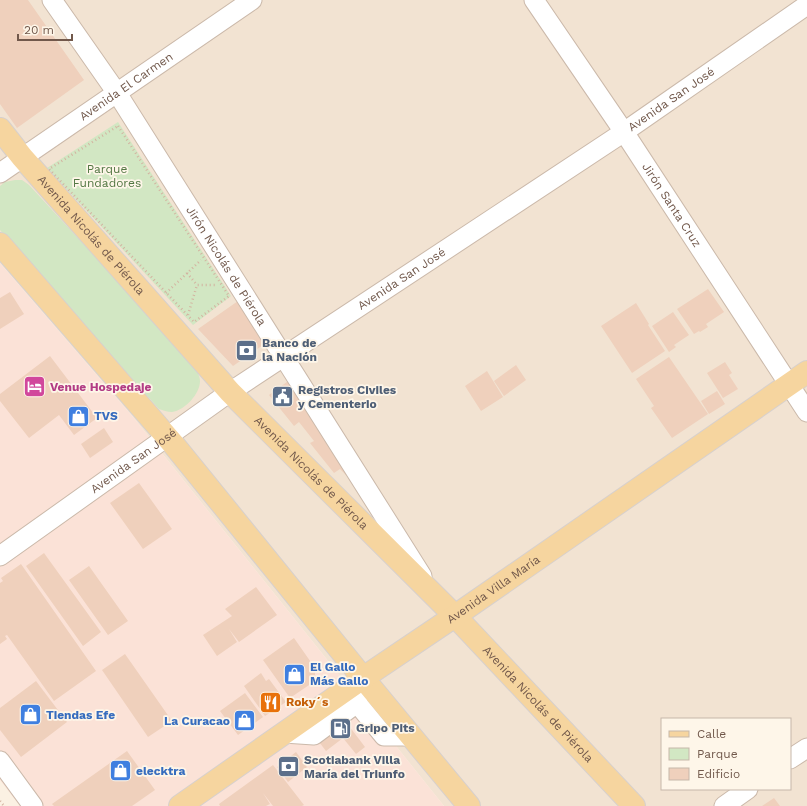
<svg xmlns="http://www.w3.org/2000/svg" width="807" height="806" font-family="'Work Sans',sans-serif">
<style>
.residential{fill:#f2e3d2;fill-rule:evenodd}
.commercial{fill:#fbe2d7}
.green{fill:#d2e7c3}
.building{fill:#efd0bc}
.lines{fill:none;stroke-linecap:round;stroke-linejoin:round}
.minor-casing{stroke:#cbb9aa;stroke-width:21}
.major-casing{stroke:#d7d0cd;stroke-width:24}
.path{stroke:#d3b3a0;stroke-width:2.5;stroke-dasharray:1 3;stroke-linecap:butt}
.minor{stroke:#fff;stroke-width:19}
.major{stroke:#f6d59f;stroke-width:22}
.labels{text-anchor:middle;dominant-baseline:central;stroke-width:3.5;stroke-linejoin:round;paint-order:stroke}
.street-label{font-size:12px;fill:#71584b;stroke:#fef6e9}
.park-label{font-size:12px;fill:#537743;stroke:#fef6e9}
.service-label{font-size:12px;font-weight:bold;fill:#4e5e75;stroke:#fef6e9;text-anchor:start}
.hotel-label{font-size:12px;font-weight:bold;fill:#b23c85;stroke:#fef6e9;text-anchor:start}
.shop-label{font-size:12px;font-weight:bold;fill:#366cbe;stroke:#fef6e9;text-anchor:start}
.food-label{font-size:12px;font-weight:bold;fill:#c56008;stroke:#fef6e9;text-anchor:start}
</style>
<rect width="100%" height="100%" fill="#fbf1e3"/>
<path class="residential" d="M0 0H807V806H444L133 417 0 263ZM662 719H790V789H662Z"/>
<path class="commercial" d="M0 263 133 417 444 806H20L0 780Z"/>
<path class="green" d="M118 122 231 296 193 325 47 168Z
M15 180H22L29 185 195 365C196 370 200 376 200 381 200 394 185 410 172 412 167 412 163 410 159 409L0 230V186L5 182Z"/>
<path class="building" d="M0 0H28L84 80 17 128 0 104Z
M708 289 724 312 706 324 708 327 700 332 699 331 694 334 677 309Z
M10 292 24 314 0 329V298Z
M238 301 266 343 233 366 198 329Z
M636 303 649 324 648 325 665 351 632 373 601 326Z
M673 312 689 335 674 345 676 347 669 352 652 326Z
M50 356 97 418 74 435 59 415 29 438 0 401V394Z
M669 357 708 414 672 438 651 408 654 406 636 379Z
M725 362 732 373 729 375 738 389 723 398 707 373Z
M516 365 526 380 504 396 494 381Z
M487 371 503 397 481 411 465 386Z
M295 376 353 468 346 475 340 469 334 473 310 443 314 441 299 422 294 426 269 395Z
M717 391 725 404 709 414 701 401Z
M104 428 113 442 90 458 81 444Z
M139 483 172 529 143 549 110 503Z
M44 553 101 632 83 646 26 566Z
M21 564 96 671 54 701 7 635 5 636 7 639 0 644V583L3 581 1 578Z
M89 566 128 621 108 635 69 580Z
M256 587 277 615 239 642 229 629 237 642 217 656 203 635 232 616 225 609Z
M294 638 315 668V681L290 698 263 660Z
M125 654 172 721 148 737 102 670Z
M261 673 266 681 269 679 286 702 265 716 244 686Z
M36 681 67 722 21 757 0 730V708Z
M245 693 263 717 238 735 220 711Z
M343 718 365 747 356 754 343 738 326 751 316 738Z
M127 751 155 790 132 806H54L52 804Z
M296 752 307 767 288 782 277 767Z
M273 765 304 805 302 806H273L263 793 270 804 266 806H220L219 804Z
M774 798 780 806H762Z"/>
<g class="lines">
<defs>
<g id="minor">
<path id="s1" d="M52 0 117 93 422 576"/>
<path id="s2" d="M534 0 624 132 807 412"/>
<path id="s3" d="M0 173 252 0"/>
<path id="s4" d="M0 556 230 392 624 132 807 5"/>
<path d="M363 678 357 703 384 736H411"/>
<path d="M284 733 314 735 357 703"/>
<path d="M790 759 807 748"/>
<path d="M0 761 33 806"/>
<path d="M724 806 748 789"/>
</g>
<g id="major">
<path id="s5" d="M0 129 22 157 230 392 455 616 634 806"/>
<path d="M0 244 174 445 363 678 469 806"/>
<path id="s6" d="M180 806 363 678 455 616 807 372"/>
</g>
</defs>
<use href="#minor" class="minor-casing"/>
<use href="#major" class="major-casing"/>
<path class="path" d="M118 126 229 296 194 322 49 169Z
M187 273 197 285
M166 293 201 260
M188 315 197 285H217
M0 801 4 806"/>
<use href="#minor" class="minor"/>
<use href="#major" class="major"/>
</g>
<defs>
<symbol id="bank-square" viewBox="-11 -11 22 22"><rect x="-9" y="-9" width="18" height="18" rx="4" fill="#5c6f8a" stroke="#fef6e9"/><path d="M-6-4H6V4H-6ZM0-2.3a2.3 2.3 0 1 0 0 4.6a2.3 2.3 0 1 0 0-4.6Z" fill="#fff"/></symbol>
<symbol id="hotel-square" viewBox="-11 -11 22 22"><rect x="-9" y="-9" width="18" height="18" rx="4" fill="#d1479c" stroke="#fef6e9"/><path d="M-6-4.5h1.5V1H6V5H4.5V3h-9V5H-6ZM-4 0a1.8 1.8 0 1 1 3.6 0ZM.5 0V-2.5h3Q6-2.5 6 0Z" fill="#fff"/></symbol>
<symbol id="civic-square" viewBox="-11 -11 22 22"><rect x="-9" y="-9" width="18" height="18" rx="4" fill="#5c6f8a" stroke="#fef6e9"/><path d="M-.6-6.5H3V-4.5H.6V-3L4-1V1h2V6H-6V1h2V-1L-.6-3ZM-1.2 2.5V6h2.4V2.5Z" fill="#fff"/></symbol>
<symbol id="shop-square" viewBox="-11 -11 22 22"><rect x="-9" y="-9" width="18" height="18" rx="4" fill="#3f7fe0" stroke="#fef6e9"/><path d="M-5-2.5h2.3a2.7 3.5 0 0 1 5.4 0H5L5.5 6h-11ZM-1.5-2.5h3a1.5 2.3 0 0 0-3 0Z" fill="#fff"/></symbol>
<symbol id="restaurant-square" viewBox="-11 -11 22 22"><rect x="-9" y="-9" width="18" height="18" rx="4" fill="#e8710a" stroke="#fef6e9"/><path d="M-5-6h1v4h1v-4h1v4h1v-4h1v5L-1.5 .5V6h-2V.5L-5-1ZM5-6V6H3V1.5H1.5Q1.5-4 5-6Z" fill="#fff"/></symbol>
<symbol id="fuel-square" viewBox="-11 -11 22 22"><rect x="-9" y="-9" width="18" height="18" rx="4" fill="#5c6f8a" stroke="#fef6e9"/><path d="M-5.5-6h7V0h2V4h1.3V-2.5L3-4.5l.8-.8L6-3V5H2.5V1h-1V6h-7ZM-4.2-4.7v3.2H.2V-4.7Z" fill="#fff"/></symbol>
</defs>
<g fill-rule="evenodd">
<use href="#bank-square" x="234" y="338" width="25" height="25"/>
<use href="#hotel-square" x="22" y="374" width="25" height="25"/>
<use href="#civic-square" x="270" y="384" width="25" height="25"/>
<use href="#shop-square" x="66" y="404" width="25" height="25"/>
<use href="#shop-square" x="282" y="662" width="25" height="25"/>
<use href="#restaurant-square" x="258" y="690" width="25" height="25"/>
<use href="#shop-square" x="18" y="702" width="25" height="25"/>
<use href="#shop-square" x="232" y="708" width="25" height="25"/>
<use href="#fuel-square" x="328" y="716" width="25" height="25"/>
<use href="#bank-square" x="276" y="754" width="25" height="25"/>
<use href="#shop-square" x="108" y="758" width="25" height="25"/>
</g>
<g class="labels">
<g class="street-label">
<text stroke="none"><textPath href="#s3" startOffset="153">Avenida El Carmen</textPath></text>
<text stroke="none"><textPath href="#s4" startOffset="812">Avenida San José</textPath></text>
<text stroke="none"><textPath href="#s2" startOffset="247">Jirón Santa Cruz</textPath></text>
<text stroke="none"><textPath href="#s5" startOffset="140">Avenida Nicolás de Piérola</textPath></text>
<text stroke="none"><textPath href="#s1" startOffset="318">Jirón Nicolás de Piérola</textPath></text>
<text stroke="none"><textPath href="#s4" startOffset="488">Avenida San José</textPath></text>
<text stroke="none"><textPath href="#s4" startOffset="164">Avenida San José</textPath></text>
<text stroke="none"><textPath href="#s5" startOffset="464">Avenida Nicolás de Piérola</textPath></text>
<text stroke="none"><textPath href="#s6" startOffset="381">Avenida Villa María</textPath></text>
<text stroke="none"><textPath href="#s5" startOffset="788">Avenida Nicolás de Piérola</textPath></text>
</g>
<g class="park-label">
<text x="107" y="169">Parque<tspan x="107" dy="14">Fundadores</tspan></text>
</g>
<g class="service-label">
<text x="262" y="343">Banco de<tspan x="262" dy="14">la Nación</tspan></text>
<text x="298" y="390">Registros Civiles<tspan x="298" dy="14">y Cementerio</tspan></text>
<text x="356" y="728">Gripo Pits</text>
<text x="304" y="760">Scotiabank Villa<tspan x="304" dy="14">María del Triunfo</tspan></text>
</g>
<g class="hotel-label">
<text x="50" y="387">Venue Hospedaje</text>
</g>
<g class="shop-label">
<text x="94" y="416">TVS</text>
<text x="310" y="667">El Gallo<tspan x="310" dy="14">Más Gallo</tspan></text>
<text x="46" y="715">Tiendas Efe</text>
<text x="230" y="721" text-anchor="end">La Curacao</text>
<text x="136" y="771">elecktra</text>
</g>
<g class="food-label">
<text x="286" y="702">Roky´s</text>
</g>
</g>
<rect x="661" y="718" width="130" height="72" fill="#fef6e9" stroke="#c6b7aa"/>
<rect x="669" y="731" width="20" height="6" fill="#f6d59f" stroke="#c6b7aa"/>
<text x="697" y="738" font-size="12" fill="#71584b">Calle</text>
<rect x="669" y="748" width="20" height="12" fill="#d2e7c3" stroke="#c6b7aa"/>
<text x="697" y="758" font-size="12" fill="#71584b">Parque</text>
<rect x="669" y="768" width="20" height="12" fill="#efd0bc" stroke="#c6b7aa"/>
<text x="697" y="778" font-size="12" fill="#71584b">Edificio</text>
<path d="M18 34v6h54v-6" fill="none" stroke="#71584b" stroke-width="2"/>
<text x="24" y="34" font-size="12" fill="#71584b" stroke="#fef6e9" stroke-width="3" paint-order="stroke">20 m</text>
</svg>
